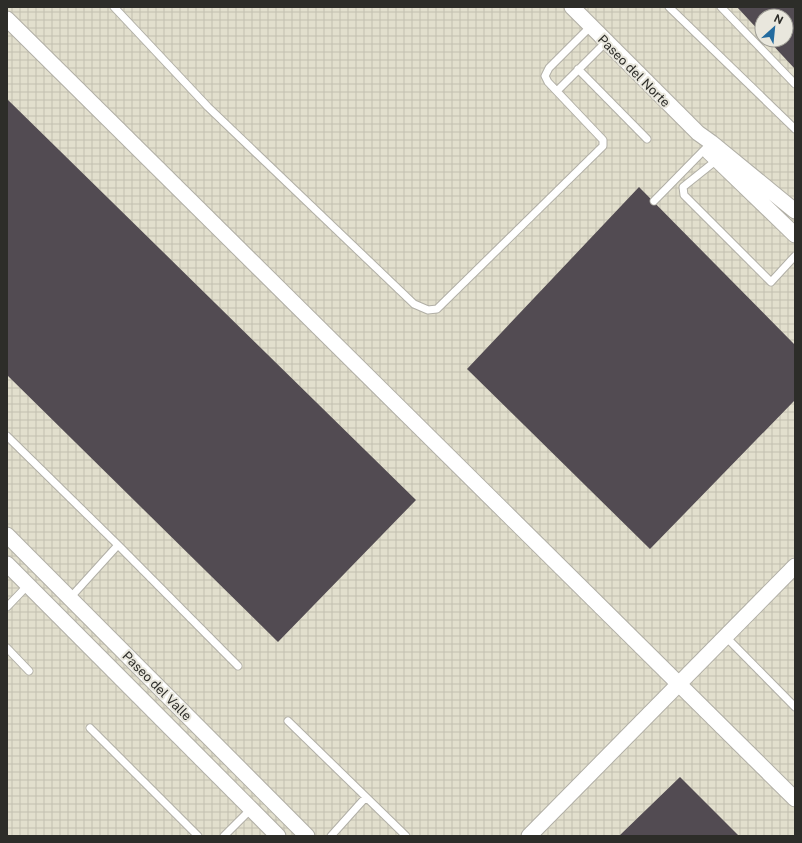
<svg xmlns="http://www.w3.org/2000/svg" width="802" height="843" font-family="'Public Sans',sans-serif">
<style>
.industrial{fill:url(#industrial-grid);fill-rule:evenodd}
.building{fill:#524b52}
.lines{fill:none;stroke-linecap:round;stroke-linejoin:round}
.service-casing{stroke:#b1afa6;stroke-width:9}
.minor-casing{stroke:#b1afa6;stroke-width:17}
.service{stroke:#fff;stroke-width:7}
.minor{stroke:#fff;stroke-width:15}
.labels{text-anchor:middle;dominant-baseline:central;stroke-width:4;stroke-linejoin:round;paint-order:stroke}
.street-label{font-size:13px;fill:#2d2d29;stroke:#e9e7dd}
</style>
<defs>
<pattern id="industrial-grid" width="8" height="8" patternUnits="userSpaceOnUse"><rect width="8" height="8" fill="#e2dfcd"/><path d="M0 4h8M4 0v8" fill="none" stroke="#c2c0b0"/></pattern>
</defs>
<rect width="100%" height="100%" fill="#e9e7dd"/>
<path class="industrial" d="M7 7H795V836H7ZM762 16H786V40H762Z"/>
<path class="building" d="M737 7H795V69L768 40H786V16H762V34Z
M7 99 416 500 278 642 7 375Z
M639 187 795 345V400L650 549 467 369Z
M680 777 739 836H619Z"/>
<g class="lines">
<defs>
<path id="service" d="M114 7 208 107 414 304 428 310 437 309 603 146V140L548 82 545 76 549 68 590 27
M669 7 795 129
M721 7 795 84
M578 69 647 139
M557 91 606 42
M718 159 683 187 684 195 771 282 795 256
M654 201 707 147
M7 436 118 545 70 598
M118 545 238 666
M7 607 28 585
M726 637 795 707
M7 648 29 671
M288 721 366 797 331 836
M90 728 198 836
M366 797 406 836
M224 836 251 809"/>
<path id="minor" d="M572 7 698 133 712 143 795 211
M7 19 795 799
M709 152 795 235
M7 535 307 836
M7 564 278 836
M529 836 795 566"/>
</defs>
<use href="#service" class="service-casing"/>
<use href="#minor" class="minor-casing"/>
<use href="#service" class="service"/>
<use href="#minor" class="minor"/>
</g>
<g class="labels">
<g class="street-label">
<text transform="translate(634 71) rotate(45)">Paseo del Norte</text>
<text transform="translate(157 686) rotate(45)">Paseo del Valle</text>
</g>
</g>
<rect width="802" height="843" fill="none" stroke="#2d2d29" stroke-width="16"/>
<g transform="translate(774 28) rotate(27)"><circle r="19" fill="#e9e7dd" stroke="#9e9d95"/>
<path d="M0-3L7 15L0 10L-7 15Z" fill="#236b9f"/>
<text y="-6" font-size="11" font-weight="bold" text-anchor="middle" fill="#2d2d29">N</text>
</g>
</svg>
